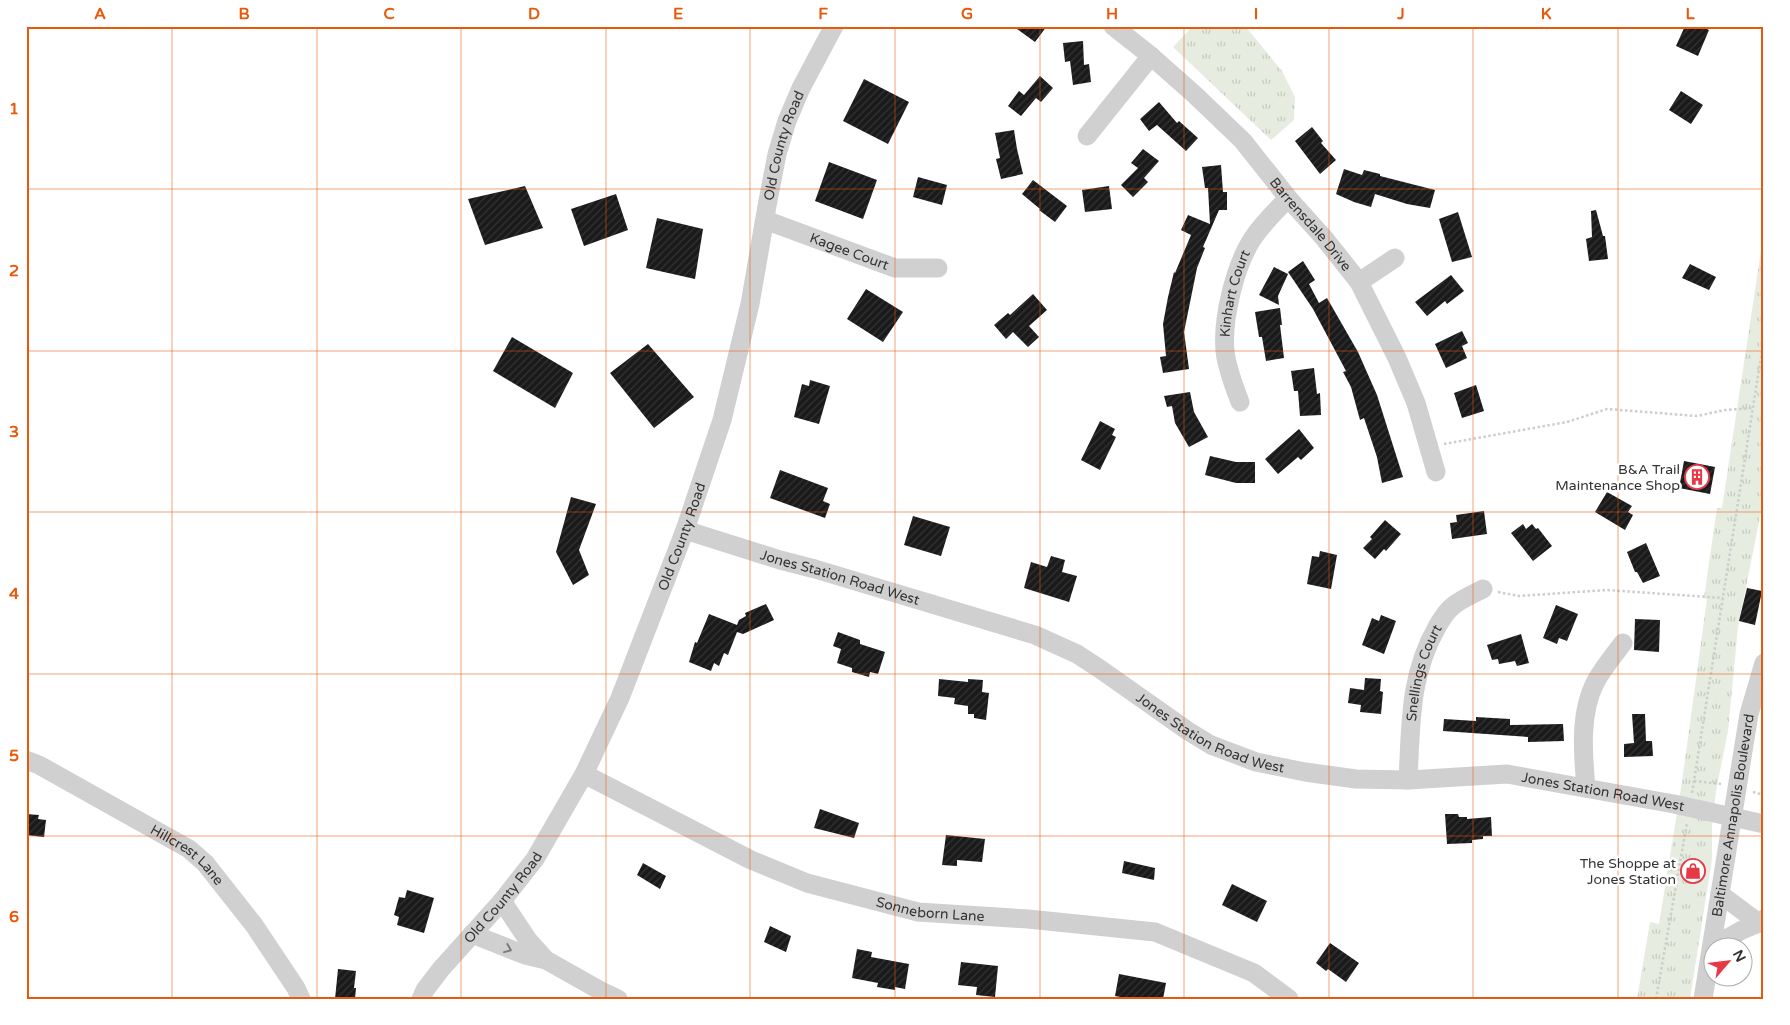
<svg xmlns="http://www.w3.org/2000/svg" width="1790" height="1025" font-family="'Varela Round',sans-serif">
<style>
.park{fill:url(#park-tufts)}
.building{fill:url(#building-hatch)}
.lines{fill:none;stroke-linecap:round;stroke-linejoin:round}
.path{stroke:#cdcdcd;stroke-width:2.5;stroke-dasharray:2.5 2.5;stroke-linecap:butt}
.minor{stroke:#d0d0d0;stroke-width:19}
.oneway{stroke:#7a7a7a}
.grid{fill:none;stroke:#e8590c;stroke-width:1;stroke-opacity:0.55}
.labels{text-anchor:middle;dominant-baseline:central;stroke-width:5;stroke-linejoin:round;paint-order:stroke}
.street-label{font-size:14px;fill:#333;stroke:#fff}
.poi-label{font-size:14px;fill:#333;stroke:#fff;text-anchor:end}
.neatline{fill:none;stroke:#e8590c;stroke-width:2}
.grid-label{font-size:16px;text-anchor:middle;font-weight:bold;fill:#e8590c}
</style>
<defs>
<pattern id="park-tufts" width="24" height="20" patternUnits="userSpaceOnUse" patternTransform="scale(1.25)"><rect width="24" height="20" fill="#e6ecdf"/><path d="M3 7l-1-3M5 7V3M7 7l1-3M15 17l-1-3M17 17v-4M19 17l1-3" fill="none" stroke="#c6cbc0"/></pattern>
<pattern id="building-hatch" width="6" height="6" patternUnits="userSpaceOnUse" patternTransform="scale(1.25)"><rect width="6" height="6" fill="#1a1a1a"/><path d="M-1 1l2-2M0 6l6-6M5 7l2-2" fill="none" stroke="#333"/></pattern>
</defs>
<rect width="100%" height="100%" fill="#fff"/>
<path class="park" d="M1193 26H1245L1282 71 1295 97 1294 120 1271 140 1173 47Z
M1764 231V497L1738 627 1728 731 1716 791 1712 826V859L1690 999H1637L1650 922 1659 924 1682 782 1707 599 1704 598 1717 508H1722Z"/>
<path class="building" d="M1013 26H1047L1035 42Z
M1685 26H1700L1709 30 1698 56 1676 46Z
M1083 41 1084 65 1089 64 1091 82 1073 85 1070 61 1065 62 1063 43Z
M1040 76 1053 88 1041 102 1036 98 1021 116 1008 106 1019 91 1024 95Z
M864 79 909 102 888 144 843 121Z
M1681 91 1703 105 1691 124 1669 110Z
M1159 102 1177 123 1179 121 1198 138 1186 151 1157 125 1149 131 1140 119Z
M1312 127 1323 141 1321 143 1336 160 1320 174 1295 141Z
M1014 130 1017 149 1023 174 1001 179 996 159 1000 158 995 133Z
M1143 149 1159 161 1144 178 1148 182 1133 197 1121 185 1138 168 1131 163Z
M829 162 877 180 863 219 815 201Z
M1221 165 1223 192H1227V210H1219L1203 247 1205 248 1197 268 1184 332 1189 369 1163 373 1160 357 1166 356 1163 324 1168 297 1174 272 1175 273 1191 235 1181 230 1188 215 1210 224 1208 188H1205L1202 167Z
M1344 169 1362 175 1364 170 1380 174V176L1435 190 1430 208 1407 204 1375 194 1371 207 1354 202 1336 194Z
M918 177 947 185 942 205 913 197Z
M1033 180 1067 206 1055 222 1039 210 1040 209 1022 194Z
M525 186 543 228 485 245 468 199Z
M1109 186 1112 209 1085 212 1082 190Z
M616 194 628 230 584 246 571 209Z
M1596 210 1603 236H1605L1608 259 1589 261 1586 239 1592 237 1591 211Z
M1458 212 1472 257 1452 262 1439 219Z
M657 218 703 229 695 279 646 268Z
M1303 261 1315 280 1309 284 1319 303 1327 298 1358 352 1377 395 1403 477 1382 483 1377 457 1364 418 1360 420 1351 387 1343 372 1346 371 1313 309 1288 272Z
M1690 264 1716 277 1709 290 1682 278Z
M1274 267 1288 274 1278 296 1279 305 1259 295Z
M1451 275 1464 291 1447 304 1445 301 1427 316 1415 302Z
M866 289 903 312 883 342 847 319Z
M1033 294 1047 310 1029 326 1039 337 1028 347 1013 332 1006 339 994 325 1008 313 1010 315Z
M1280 308 1282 325H1280L1284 358 1266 361 1262 337H1259L1255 312Z
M1462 331 1468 343 1462 346 1467 358 1446 368 1435 344Z
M512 337 573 373 555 408 493 371Z
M648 344 694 397 654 428 610 373Z
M1314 368 1317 394 1320 393 1321 415 1300 416 1298 391H1294L1291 371Z
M810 380 830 386 819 424 794 417 802 384 809 386Z
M1476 385 1484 411 1462 418 1454 393Z
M1190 392 1194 412 1208 437 1189 447 1175 423 1172 406 1167 407 1164 396Z
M1100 421 1115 429 1112 435 1116 437 1100 470 1081 460Z
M1299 429 1314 448 1301 460 1298 457 1278 474 1265 459Z
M1210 456 1236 462H1255V483H1236L1205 475Z
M1684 461 1715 467 1710 494 1679 488Z
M780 470 828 488 823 501 830 504 825 518 770 498Z
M1607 492 1632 506 1628 512 1633 515 1625 530 1595 512Z
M571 497 596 504 579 550 589 575 573 585 556 552Z
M1484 511 1487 534 1452 539 1450 523 1457 522 1456 515Z
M913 516 950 527 941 556 904 545Z
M1385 520 1401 534 1386 551 1384 549 1375 559 1363 548 1372 539 1370 537Z
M1523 524 1526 529 1532 524 1536 529 1538 528 1552 546 1533 561 1511 533Z
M1646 543 1660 576 1643 583 1637 572H1635L1627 552Z
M1320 551 1337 555 1331 589 1307 584 1312 556 1319 557Z
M1051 556 1065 560 1062 572 1077 576 1069 602 1024 588 1031 562 1047 567Z
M1747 588 1762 591 1755 625 1739 621Z
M766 604 774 620 743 634 737 632 728 655 724 653 719 666 714 663 711 671 689 662 695 642 697 643 709 614 737 625 739 620 746 616 745 613Z
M1556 605 1578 614 1567 641 1559 638 1557 644 1543 638Z
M1381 615 1396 621 1384 654 1362 645 1372 618 1379 621Z
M1635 619 1660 620 1659 652 1634 650Z
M838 632 860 640V644L885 652 878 674 870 672 869 677 852 672V668L837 663 841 649 833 646Z
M1521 634 1529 663 1517 666 1515 661 1499 664 1498 659 1492 660 1487 645Z
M1365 678 1381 679 1380 691 1383 692 1381 714 1360 712 1361 705 1348 703 1350 688 1364 690Z
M939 679 968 682V679L983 680 982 692 989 693 986 720 974 718V714H968V706L954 704 955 698 938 696Z
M1632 714H1645L1646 741H1652L1653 756 1624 757V744L1634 743Z
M1476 717 1510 719V725L1563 724 1564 741 1528 742V737L1443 731 1444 719 1476 721Z
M820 809 859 823 854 838 814 828Z
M26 814 39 815 38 819 46 820 44 837 26 835Z
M1445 814H1458L1459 817H1467V819L1491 817 1492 836H1483V839L1472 840V843L1447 844Z
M946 835 985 839 982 862 957 860V866L942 865Z
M1124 861 1155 868 1154 880 1122 873Z
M643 863 666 876 660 889 637 875Z
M1232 884 1267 901 1257 922 1222 905Z
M407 890 434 898 424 933 397 925 399 917 394 915 399 897 405 898Z
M770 926 791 936 786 952 764 942Z
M1330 943 1359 963 1346 982 1328 969 1326 971 1316 963Z
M857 949 872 952 871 957 909 964 905 989 895 987V990L877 987 878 983 852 978Z
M961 962 998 966 995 997 976 995 977 987 958 985Z
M338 969 356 971 354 988H356L355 999H335Z
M1119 974 1166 983 1163 999H1130L1115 996Z"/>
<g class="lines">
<path class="path" d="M1444 444 1567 422 1607 409 1697 416 1725 410 1753 408
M1498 592 1519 596 1607 590 1723 598
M1694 781 1721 784
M1753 792 1764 795
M1692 793 1764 338
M1656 999 1687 823"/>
<g class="minor">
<path id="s1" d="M1113 26 1151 56 1195 95 1243 141 1288 198 1324 238 1359 282 1397 358 1416 403 1436 472"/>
<path d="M1087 136 1151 56"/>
<path id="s2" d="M765 220 895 268H938"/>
<path d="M1359 282 1395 258"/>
<path id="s3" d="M1240 402C1234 386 1227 369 1225 351 1222 319 1235 265 1253 238 1263 223 1276 211 1288 198"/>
<path id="s4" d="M685 530 780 560 815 569 1035 635 1077 654 1100 669 1188 731 1211 745 1256 762 1305 772 1356 779 1408 780 1507 774 1674 804 1764 824"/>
<path id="s5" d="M26 760 39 765 189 849 205 863 254 925 296 988 301 999"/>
<path id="s6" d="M584 774 751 860 807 883 918 912 1028 919 1155 932 1254 973 1289 999"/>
<path id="s7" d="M1408 780C1411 725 1409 676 1437 627 1441 620 1446 611 1453 606 1461 599 1473 594 1483 589"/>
<path d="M1586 788C1583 754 1579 713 1596 681 1603 668 1614 655 1623 643"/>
<path d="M1720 894 1759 923"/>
<path d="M502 901 528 940 546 960 601 991 618 999"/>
<path d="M472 934 525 955 546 960"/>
<path d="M1712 947 1742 930 1759 923 1764 919"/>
<path id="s8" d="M421 999 425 990 441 969 502 901 535 859 584 774 620 698 685 530 722 420 750 304 767 206 777 154 787 121 801 88 834 26"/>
<path id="s9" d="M1703 999 1749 714 1764 663"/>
</g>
</g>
<defs><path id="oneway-chevron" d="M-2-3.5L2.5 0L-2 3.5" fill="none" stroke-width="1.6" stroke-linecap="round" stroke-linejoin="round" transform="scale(1.25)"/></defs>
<use class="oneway" href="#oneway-chevron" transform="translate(508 949) rotate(22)"/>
<path class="grid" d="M172 26V999M317 26V999M461 26V999M606 26V999M750 26V999M895 26V999M1040 26V999M1184 26V999M1329 26V999M1473 26V999M1618 26V999M26 189H1764M26 351H1764M26 512H1764M26 674H1764M26 836H1764"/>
<defs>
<symbol id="building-ring" viewBox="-11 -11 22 22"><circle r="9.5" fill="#fff" stroke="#e63946" stroke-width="1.5"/><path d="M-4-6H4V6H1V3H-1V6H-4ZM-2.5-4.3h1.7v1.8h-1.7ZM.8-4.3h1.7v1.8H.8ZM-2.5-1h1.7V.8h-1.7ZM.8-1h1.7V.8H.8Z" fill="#e63946"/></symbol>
<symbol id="shop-ring" viewBox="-11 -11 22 22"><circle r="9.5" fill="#fff" stroke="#e63946" stroke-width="1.5"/><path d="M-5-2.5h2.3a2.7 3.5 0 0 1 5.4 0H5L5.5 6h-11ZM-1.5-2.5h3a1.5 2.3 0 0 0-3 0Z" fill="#e63946"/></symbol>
</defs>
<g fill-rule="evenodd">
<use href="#building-ring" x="1683" y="463" width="28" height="28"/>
<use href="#shop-ring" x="1679" y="857" width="28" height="28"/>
</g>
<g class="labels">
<g class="street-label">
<text stroke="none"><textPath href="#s8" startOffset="941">Old County Road</textPath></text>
<text stroke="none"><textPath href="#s1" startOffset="281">Barrensdale Drive</textPath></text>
<text stroke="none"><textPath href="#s2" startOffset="90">Kagee Court</textPath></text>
<text stroke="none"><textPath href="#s3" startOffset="112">Kinhart Court</textPath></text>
<text stroke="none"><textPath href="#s8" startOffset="536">Old County Road</textPath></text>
<text stroke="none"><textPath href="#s4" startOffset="162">Jones Station Road West</textPath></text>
<text stroke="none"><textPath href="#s7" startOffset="109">Snellings Court</textPath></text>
<text stroke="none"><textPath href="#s4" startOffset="568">Jones Station Road West</textPath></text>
<text stroke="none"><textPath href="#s4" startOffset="972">Jones Station Road West</textPath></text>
<text stroke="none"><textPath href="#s9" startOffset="186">Baltimore Annapolis Boulevard</textPath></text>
<text stroke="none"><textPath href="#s5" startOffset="188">Hillcrest Lane</textPath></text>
<text stroke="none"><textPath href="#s8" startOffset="131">Old County Road</textPath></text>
<text stroke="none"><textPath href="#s6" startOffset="375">Sonneborn Lane</textPath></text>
</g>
<g class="poi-label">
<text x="1680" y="469">B&amp;A Trail<tspan x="1680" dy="16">Maintenance Shop</tspan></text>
<text x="1676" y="863">The Shoppe at<tspan x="1676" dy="16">Jones Station</tspan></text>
</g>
</g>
<rect width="1790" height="1025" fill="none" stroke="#ffffff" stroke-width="55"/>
<g transform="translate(1728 962) rotate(62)"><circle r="24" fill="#ffffff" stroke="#adadad"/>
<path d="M0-4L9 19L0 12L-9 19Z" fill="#e63946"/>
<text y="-8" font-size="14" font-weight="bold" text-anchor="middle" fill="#333333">N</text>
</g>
<rect x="28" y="28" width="1734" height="970" class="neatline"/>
<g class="grid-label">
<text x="100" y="19">A</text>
<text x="244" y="19">B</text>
<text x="389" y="19">C</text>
<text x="534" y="19">D</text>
<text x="678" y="19">E</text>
<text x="823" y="19">F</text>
<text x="967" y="19">G</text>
<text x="1112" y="19">H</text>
<text x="1256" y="19">I</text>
<text x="1401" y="19">J</text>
<text x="1546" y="19">K</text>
<text x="1690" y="19">L</text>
<text x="14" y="114">1</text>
<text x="14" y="276">2</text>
<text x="14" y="437">3</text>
<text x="14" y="599">4</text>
<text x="14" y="761">5</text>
<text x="14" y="922">6</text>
</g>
</svg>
